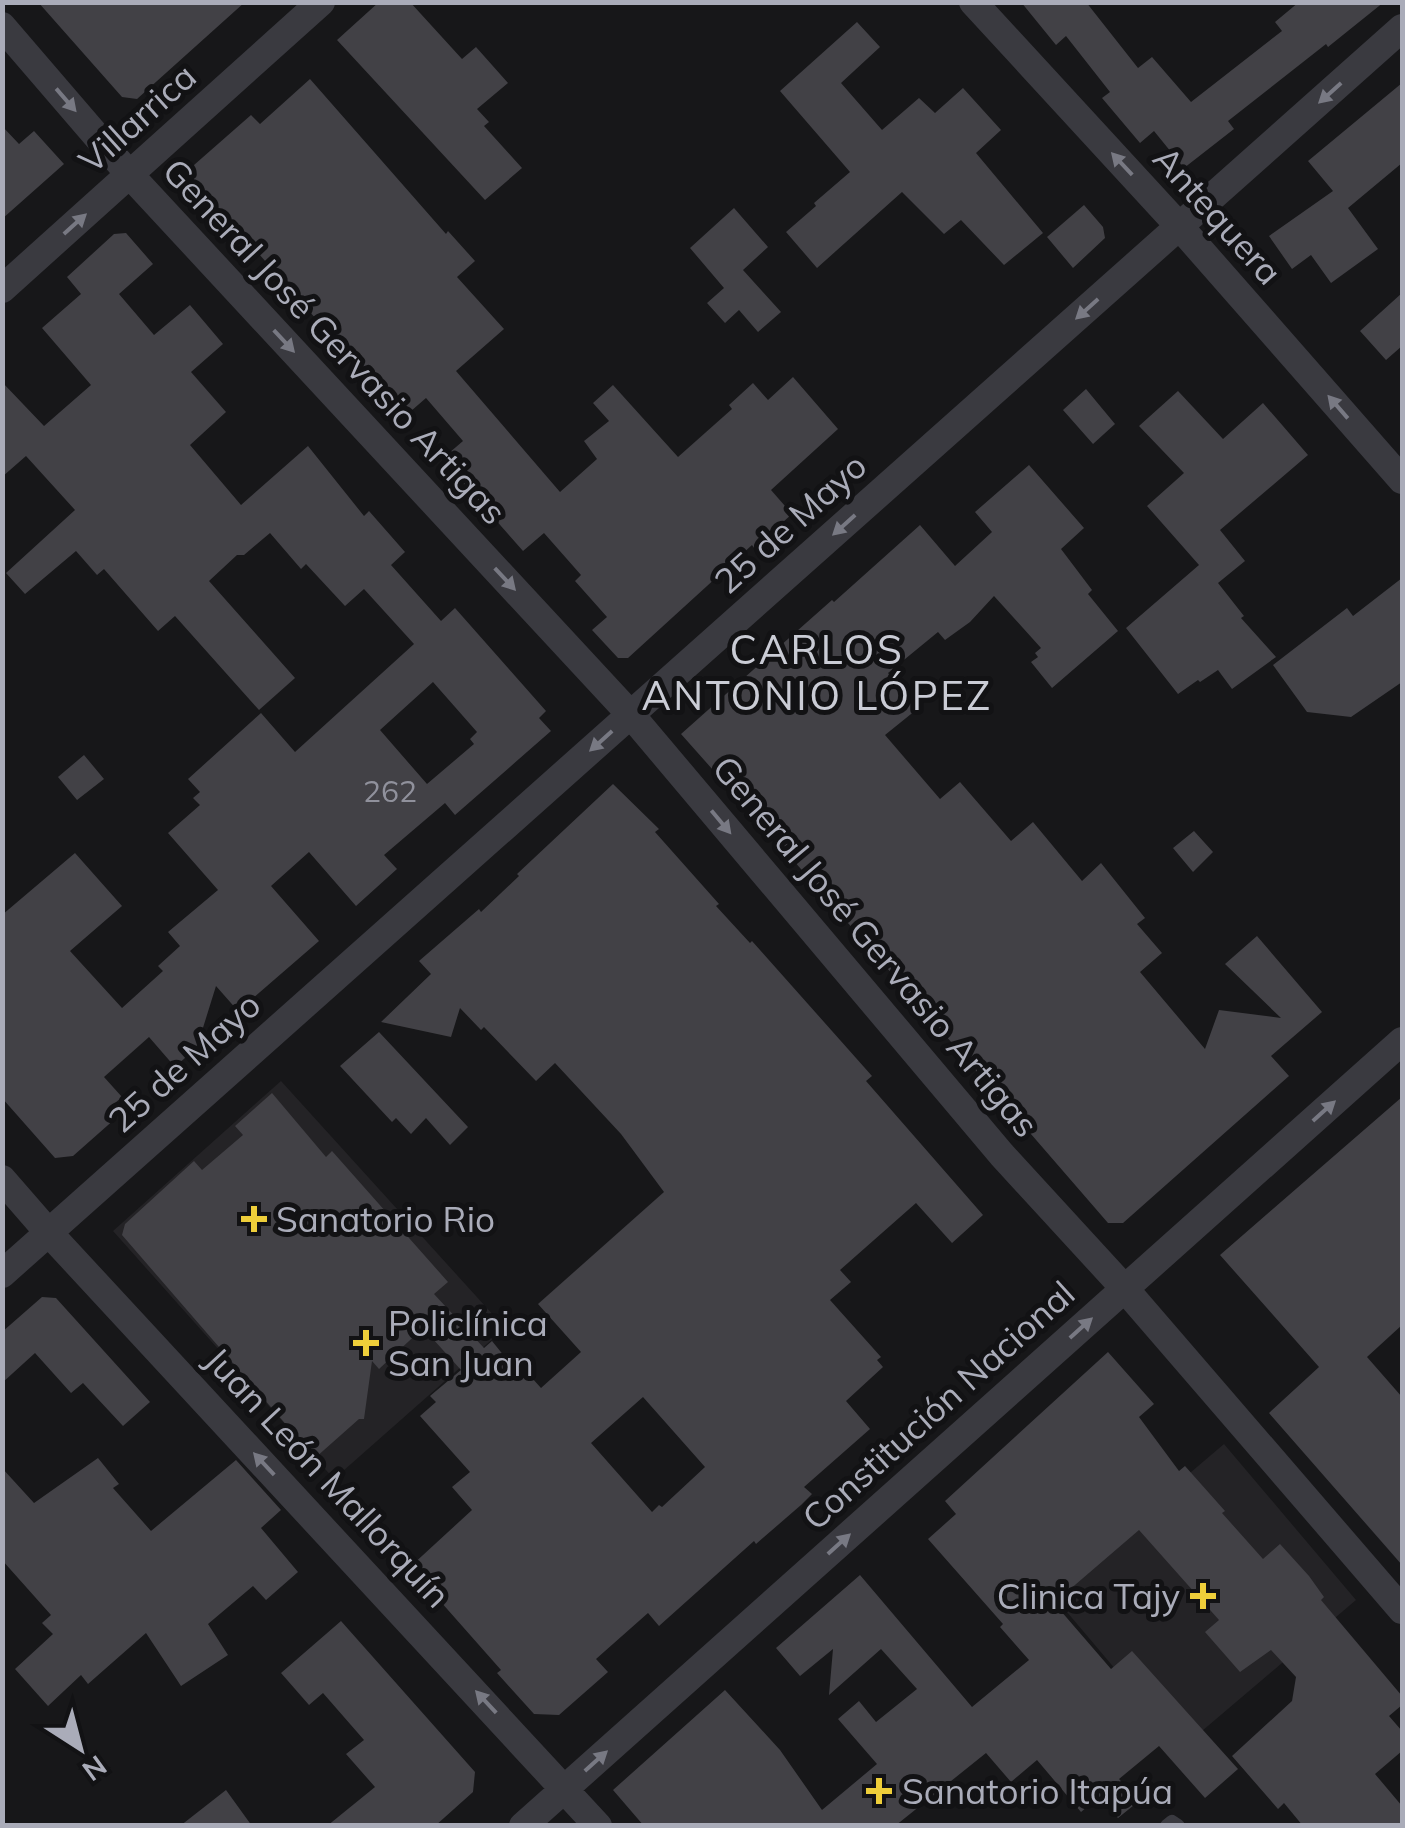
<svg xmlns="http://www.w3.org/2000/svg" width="1405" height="1828" font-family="Mulish,sans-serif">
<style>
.built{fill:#242326}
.building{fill:#424146;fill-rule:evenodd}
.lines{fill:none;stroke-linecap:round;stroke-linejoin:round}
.service{stroke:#3a3a40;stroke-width:14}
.minor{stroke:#3a3a40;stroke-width:28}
.oneway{fill:#787983}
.poi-dot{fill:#eece3a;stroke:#121214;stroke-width:4}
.labels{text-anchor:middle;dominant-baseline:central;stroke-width:10;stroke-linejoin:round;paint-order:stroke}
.number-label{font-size:30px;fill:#90919c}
.street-label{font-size:35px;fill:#aaacb9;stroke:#121214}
.poi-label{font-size:35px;fill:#aaacb9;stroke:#121214;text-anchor:start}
.quarter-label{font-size:40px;letter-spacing:2.5px;fill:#caccd5;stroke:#121214}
</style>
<rect width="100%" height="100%" fill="#171719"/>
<path class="built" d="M281 1081 505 1328 334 1479 113 1231Z
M1224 1444 1356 1600 1182 1748 1050 1592Z"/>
<path class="building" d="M38 2H245L137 99 122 97Z
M379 2H410L462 59 476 47 508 83 477 109 489 122 484 126 522 168 485 200 337 40Z
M1021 2H1086L1138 68 1152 57 1191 102 1282 31 1275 22 1299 2H1384L1328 47 1326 44 1228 121 1234 129 1184 168 1154 131 1140 143 1102 98 1110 92 1066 36 1056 45Z
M857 22 880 47 841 83 882 130 919 98 935 113 963 88 1001 130 976 153 1043 233 1004 265 961 220 944 234 902 192 817 268 786 232 816 206 814 203 850 172 780 91Z
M310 79 446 234 448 231 475 261 457 277 504 329 456 371 560 492 597 459 584 441 609 421 593 403 613 385 678 457 732 409 729 405 753 383 768 400 793 377 838 429 771 490 792 514 754 548 752 545 628 658H618L592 630 607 617 575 581 581 575 544 533 523 551 442 459 463 441 426 398 403 418 194 180V165L251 115 260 124Z
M1402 83V163L1348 208 1378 249 1331 283 1311 255 1292 269 1269 236 1333 191 1308 161Z
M2 126 19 144 34 131 64 164 2 219Z
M1084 205 1103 227 1105 238 1073 268 1047 237Z
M734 208 768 247 743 270 781 312 758 332 739 310 725 323 707 303 724 288 690 248Z
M126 233 153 264 119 294 154 335 190 305 223 344 191 372 226 412 190 445 241 505 308 446 364 516 369 511 405 552 391 565 441 621 455 608 546 711 539 718 551 731 455 815 445 803 384 855 397 869 356 906 309 852 271 886 319 941 238 1011 216 986 197 1047 175 1067 149 1037 104 1077 122 1097 108 1109 116 1118 73 1156 55 1158 2 1098V915L75 853 122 906 70 951 122 1008 163 971 158 966 180 946 168 932 218 890 168 833 200 805 193 798 200 792 188 779 261 713 295 752 414 644 364 589 345 606 306 564 301 569 270 533 244 555H237L209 581 295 678 259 710 175 616 158 631 104 569 97 575 76 551 25 594 6 573 75 510 26 456 2 477V382L44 426 91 385 42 328 81 294 67 277 114 234ZM433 682 477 732 470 739 474 744 427 784 380 730Z
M1402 293V346L1386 360 1360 331Z
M1086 389 1115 424 1093 444 1063 410Z
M1178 391 1223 439 1263 403 1308 455 1220 530 1245 561 1218 583 1244 616 1241 618 1276 657 1232 689 1218 670 1200 682 1198 680 1178 694 1126 628 1199 565 1147 506 1184 473 1139 426Z
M1029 465 1084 528 1061 549 1092 590 1088 594 1118 631 1052 688 1031 662 1038 657 1035 653 1041 648 994 596 970 622 945 640 938 632 888 673 892 678 890 680 916 710 885 735 940 799 960 782 1011 841 1033 822 1082 881 1101 863 1145 918 1137 924 1162 953 1140 972 1205 1049 1219 1010 1281 1018 1225 964 1257 936 1322 1012 1271 1056 1289 1076 1123 1223H1108L809 878 681 734 832 600 834 602 920 525 955 566 992 532 975 512Z
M1402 578V682L1351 717 1307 712 1273 665 1347 608 1353 616Z
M84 755 104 779 77 800 58 777Z
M613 784 659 829 655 832 719 904 716 906 750 943 752 941 872 1076 866 1081 983 1215 952 1243 916 1203 840 1270 851 1282 830 1300 881 1357 877 1360 883 1367 846 1401 870 1429 804 1487 812 1494 801 1505 756 1544 754 1541 659 1626 648 1613 596 1659 608 1672 559 1715 534 1714 497 1673 501 1670 410 1567 472 1510 452 1487 470 1472 420 1416 436 1402 430 1396 461 1370 423 1328 379 1369 372 1361 364 1419H359L315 1458 122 1235 125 1224 194 1161 202 1170 243 1135 235 1126 272 1093 326 1157 332 1151 448 1282 434 1294 484 1348 492 1341 518 1373 523 1368 541 1388 581 1352 538 1304 664 1192 621 1134 555 1063 536 1081 484 1027 481 1030 460 1008 451 1037 381 1022 431 974 419 961 479 909 481 912 519 876 517 874ZM643 1397 705 1467 662 1507 659 1505 652 1512 591 1443Z
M1194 831 1213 852 1193 872 1173 848Z
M379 1032 468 1127 450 1145 426 1118 411 1134 396 1118 392 1122 340 1066Z
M1402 1097V1325L1367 1357 1402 1397V1565L1269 1413 1319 1367 1220 1255Z
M42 1297 56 1298 150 1402 123 1426 83 1383 71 1393 35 1353 2 1383V1332Z
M1108 1352 1154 1404 1139 1417 1179 1471 1185 1466 1225 1511 1222 1513 1263 1559 1280 1544 1309 1576 1324 1597 1321 1600 1402 1696V1705L1389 1716 1402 1731V1751L1375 1774 1402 1806V1826H1303L1284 1803 1278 1809 1232 1756 1292 1701 1296 1677 1271 1650 1240 1672 1205 1632 1219 1620 1139 1530 1054 1603 1111 1669 1132 1651 1238 1769 1205 1798 1159 1746 1119 1779 1139 1801 1118 1818 1099 1797 1081 1812 1037 1760 1011 1782 986 1753 895 1826H644L613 1790 725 1690 780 1750 822 1810 877 1764 838 1719 859 1701 876 1722 917 1689 881 1649 829 1695 833 1649 800 1676 776 1648 860 1575 972 1707 1029 1660 1000 1627 1003 1624 928 1539 956 1514 945 1501Z
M98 1458 119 1484 113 1488 151 1531 236 1460 281 1510 261 1528 298 1572 266 1600 253 1586 208 1624 228 1655 181 1686 146 1633 88 1684 81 1675 48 1706 15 1669 53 1634 42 1623 51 1615 2 1560V1468L34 1503Z
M341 1621 475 1772 473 1792 435 1826H327L375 1787 346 1754 364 1740 323 1693 309 1705 281 1673Z
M226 1790 252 1826H180Z"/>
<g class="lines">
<path class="service" d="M1167 1826 1172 1822 1178 1826"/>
<path class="minor" d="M973 2 1180 227 1402 480
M2 26 130 175 631 715 1002 1155 1125 1289 1402 1610
M2 289 321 2
M2 1179 49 1233 598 1826
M2 1274 1402 28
M523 1826 1402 1041"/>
</g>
<defs><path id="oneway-solid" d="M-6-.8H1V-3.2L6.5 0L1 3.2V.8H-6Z" transform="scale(2.5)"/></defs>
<g class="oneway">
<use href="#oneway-solid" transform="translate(1330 93) rotate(138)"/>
<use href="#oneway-solid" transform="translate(66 100) rotate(49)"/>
<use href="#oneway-solid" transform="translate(1122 164) rotate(-133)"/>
<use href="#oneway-solid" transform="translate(75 224) rotate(-42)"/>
<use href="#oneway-solid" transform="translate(1087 309) rotate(138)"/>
<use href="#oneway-solid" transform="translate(284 341) rotate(47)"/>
<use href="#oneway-solid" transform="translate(1338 407) rotate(-131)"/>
<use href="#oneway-solid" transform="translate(844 525) rotate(138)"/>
<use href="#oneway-solid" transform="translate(505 579) rotate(47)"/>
<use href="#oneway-solid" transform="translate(601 741) rotate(138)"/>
<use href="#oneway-solid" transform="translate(721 822) rotate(50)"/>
<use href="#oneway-solid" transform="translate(1324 1111) rotate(-42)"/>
<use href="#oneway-solid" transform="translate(1081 1328) rotate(-42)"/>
<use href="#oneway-solid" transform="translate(264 1464) rotate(-133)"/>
<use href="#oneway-solid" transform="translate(839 1544) rotate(-42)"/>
<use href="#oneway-solid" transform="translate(486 1702) rotate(-133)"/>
<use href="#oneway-solid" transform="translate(596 1761) rotate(-42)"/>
</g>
<g class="poi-dot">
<path d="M249 1204h10v10h10v10h-10v10h-10v-10h-10v-10h10z"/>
<path d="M361 1328h10v10h10v10h-10v10h-10v-10h-10v-10h10z"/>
<path d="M1198 1581h10v10h10v10h-10v10h-10v-10h-10v-10h10z"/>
<path d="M874 1776h10v10h10v10h-10v10h-10v-10h-10v-10h10z"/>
</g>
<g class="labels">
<g class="number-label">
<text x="390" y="791">262</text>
</g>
<g class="street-label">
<text transform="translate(137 118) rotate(-42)">Villarrica</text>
<text transform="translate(1218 215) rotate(48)">Antequera</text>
<text transform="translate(335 341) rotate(47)">General José Gervasio Artigas</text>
<text transform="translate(790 523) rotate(-42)">25 de Mayo</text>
<text transform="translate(876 946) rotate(50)">General José Gervasio Artigas</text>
<text transform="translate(184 1062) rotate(-42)">25 de Mayo</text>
<text transform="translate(938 1405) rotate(-42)">Constitución Nacional</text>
<text transform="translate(328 1477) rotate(47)">Juan León Mallorquín</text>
</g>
<g class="poi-label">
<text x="276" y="1219">Sanatorio Rio</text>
<text x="388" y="1323">Policlínica<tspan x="388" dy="40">San Juan</tspan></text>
<text x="1180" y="1596" text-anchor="end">Clinica Tajy</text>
<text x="902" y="1791">Sanatorio Itapúa</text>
</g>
<g class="quarter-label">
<text x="817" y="649">CARLOS<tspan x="817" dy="46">ANTONIO LÓPEZ</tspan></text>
</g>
</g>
<rect width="1405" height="1828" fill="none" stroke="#aaacb9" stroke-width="10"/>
<g transform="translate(80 1748) rotate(144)" stroke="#121214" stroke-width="8" paint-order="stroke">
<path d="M0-8L18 38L0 25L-18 38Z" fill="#aaacb9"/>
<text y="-15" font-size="28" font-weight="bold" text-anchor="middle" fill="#aaacb9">N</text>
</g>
</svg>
